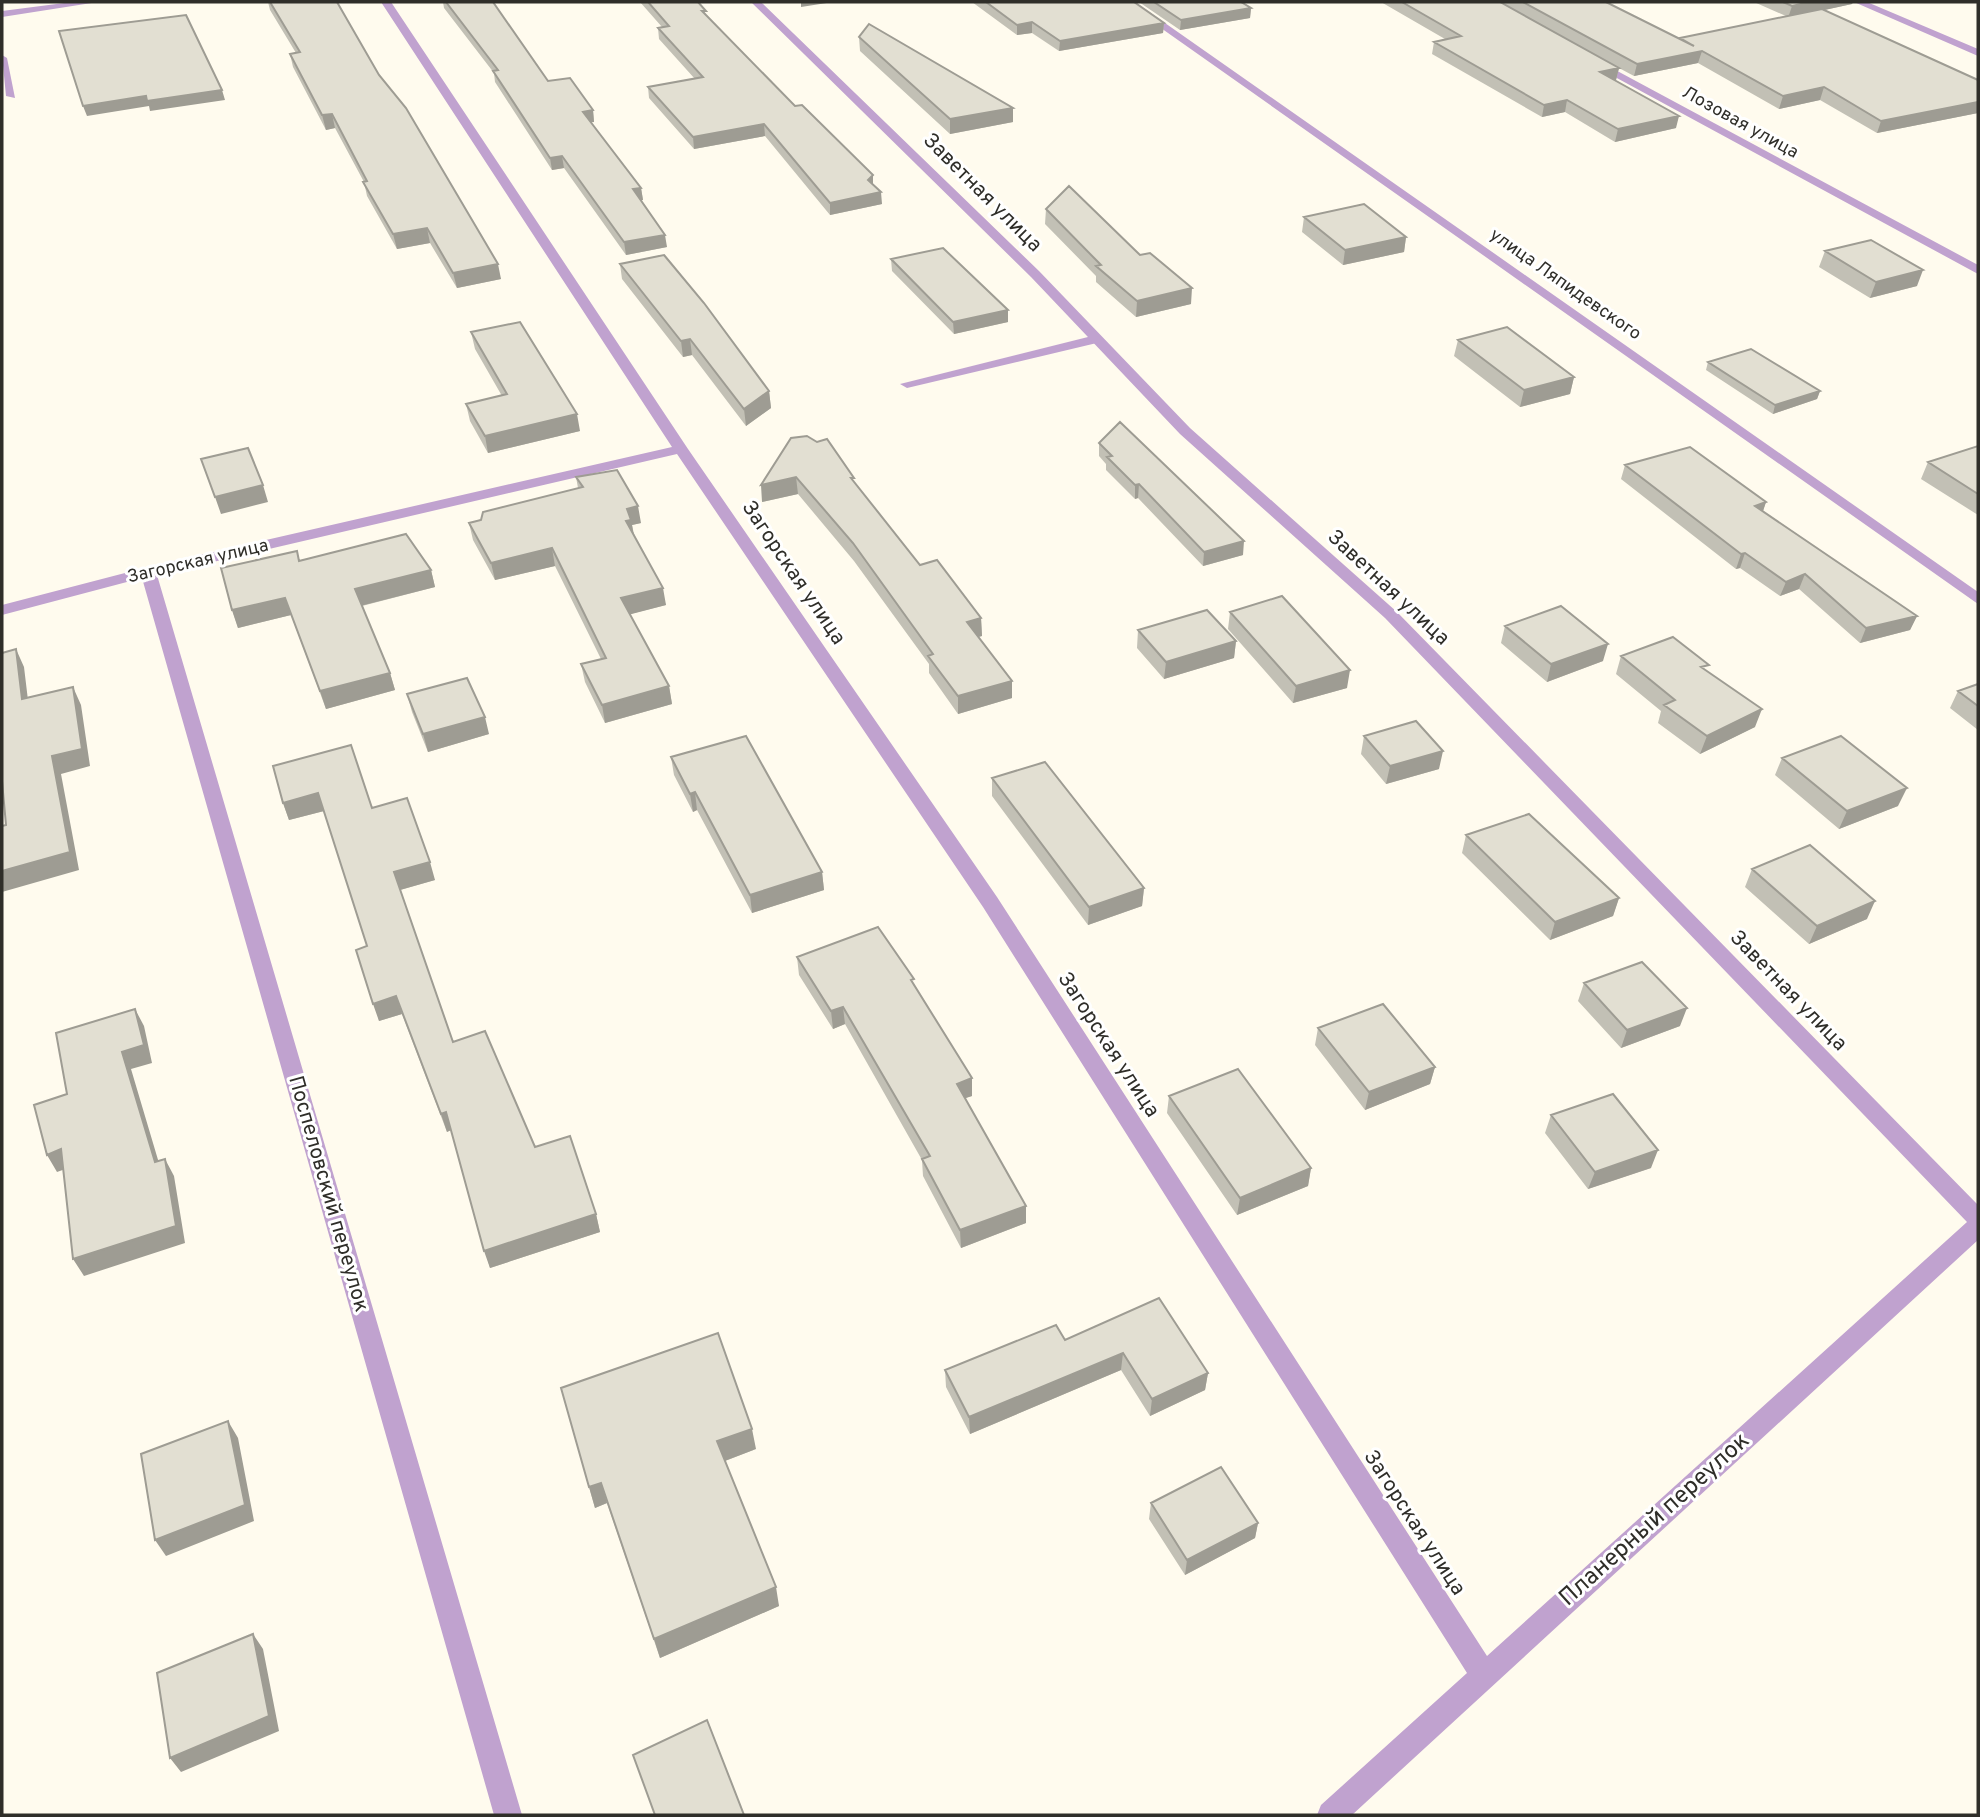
<svg xmlns="http://www.w3.org/2000/svg" width="1980" height="1817" font-family="Overpass,sans-serif">
<style>
.lines{fill:none;stroke-linecap:round;stroke-linejoin:round}
.service{fill:#c0a2cf;fill-rule:evenodd}
.minor{fill:#c0a2cf;fill-rule:evenodd}
.wall{fill:#c2c0b5}
.shaded-wall{fill:#9e9c93}
.building{fill:#e2dfd2;stroke:#9e9c93;stroke-width:2}
.labels{text-anchor:middle;dominant-baseline:central;stroke-width:6;stroke-linejoin:round;paint-order:stroke}
.far-street-label{font-size:18px;fill:#2f2e29;stroke:#fff}
.street-label{font-size:21px;fill:#2f2e29;stroke:#fff}
.near-street-label{font-size:24px;fill:#2f2e29;stroke:#fff}
</style>
<rect width="100%" height="100%" fill="#fffbee"/>
<g class="lines">
<path class="service" d="M1096 335 1101 336V342L907 388 900 384Z"/>
<path class="minor" d="M72 2H98L2 17V11Z
M381 2H391L688 449 997 897 1487 1656 1967 1222 1385 618 1180 434 1031 277 751 2H761L1039 271 1190 428 1397 612 1978 1205V1240L1352 1815H1317L1321 1805 1467 1673 983 907 677 454 157 575 522 1815H494L142 578 2 615V605L148 567 672 447Z
M1124 2H1135L1978 592V604Z
M1854 2H1867L1978 49V56Z
M2 55 7 58 15 98 6 96Z
M1595 59 1978 265V274L1591 64 1590 62Z"/>
</g>
<path class="wall" d="M268 2H337L379 75 501 279 457 288 430 243 397 249 367 196 364 182 335 128 326 130 293 67 290 54 296 53 270 10Z
M443 2H493L548 81 593 110 594 122H591L641 188 643 200H641L667 247 626 255 564 168 552 170 495 82 494 73 444 8Z
M640 2H698L707 16 795 106 873 175V185L882 204 830 215 765 136 694 149 649 98 648 87 695 79 659 39 658 28 662 27Z
M972 2H1134L1164 23 1163 33 1059 51 1032 33 1017 35Z
M1139 2H1241L1251 8 1250 18 1180 30Z
M1381 2H1606L1679 39 1786 16 1754 2H1853L1852 4 1824 10 1978 80V113L1877 133 1820 100 1779 109 1698 63 1634 76 1619 68 1616 80H1615L1676 128 1615 142 1565 112 1542 117 1432 54 1434 42 1445 39Z
M859 37 1013 122 950 134 860 51Z
M1046 209 1140 255 1191 304 1136 317 1096 282V276L1045 224Z
M1304 217 1406 237 1404 252 1343 265 1302 232Z
M1825 251 1917 286 1870 298 1819 267Z
M891 259 1008 310V322L954 334 892 271Z
M620 264 769 391 771 408 746 426 692 355 683 357 622 279Z
M471 332 580 431 488 453 470 421 466 404 502 396 475 349Z
M1458 340 1574 377 1570 394 1520 407 1454 356Z
M1708 362 1820 391 1817 399 1773 414 1706 370Z
M791 438 855 483 920 565 981 618 982 636 978 637 1012 698 958 714 929 673V664L854 561 798 494 762 502Z
M1099 443 1243 555 1203 566 1138 498 1135 499 1106 470V464L1099 456Z
M1978 446V515L1921 479 1928 462Z
M1625 465 1766 502 1763 511 1917 616 1910 630 1860 643 1799 589 1780 596 1740 568 1736 569 1621 479Z
M576 477 641 523 632 525 634 534 666 605 630 614 669 686 672 704 605 723 585 682 581 664 601 659 555 566 495 580 473 540 469 523 578 488Z
M299 561 431 570 435 587 362 606 390 673 395 690 326 709 291 615 238 628 232 610Z
M1230 612 1347 688 1293 703 1228 629Z
M1505 626 1603 661 1547 682 1501 643Z
M1138 630 1236 641 1234 658 1164 679 1137 648Z
M1621 656 1706 671 1755 727 1700 754 1658 723 1661 711 1616 674Z
M1978 684V730L1950 708 1958 691Z
M407 694 489 734 428 752 412 712Z
M1364 736 1439 769 1386 784 1361 754Z
M671 757 822 872 824 890 752 913 697 810 693 812 674 775Z
M1782 758 1898 806 1839 829 1775 775Z
M992 778 1144 888 1142 906 1088 925 992 796Z
M283 803 372 808 435 880 400 890 453 1042 535 1147 596 1214 600 1232 490 1268 451 1130 447 1132 402 1014 379 1021 367 946 324 811 289 820Z
M1466 835 1619 898 1613 916 1550 940 1462 853Z
M1752 869 1867 919 1809 944 1745 887Z
M797 957 914 984 972 1078V1096L965 1098 1026 1223 961 1248 923 1176 922 1160 845 1024 833 1029 799 975Z
M1584 983 1680 1026 1621 1048 1578 1001Z
M1318 1028 1435 1067 1430 1084 1365 1110 1315 1045Z
M1169 1096 1311 1168 1308 1186 1237 1215 1167 1113Z
M1551 1115 1651 1168 1588 1189 1545 1133Z
M1065 1340 1208 1373 1205 1390 1150 1416 1121 1370 970 1434 946 1387 945 1370Z
M756 1449 725 1461 779 1606 660 1658 607 1503 595 1508 589 1487Z
M1151 1503 1258 1523 1255 1538 1185 1575 1149 1519Z"/>
<path class="shaded-wall" d="M801 2H833L801 7Z
M1810 2H1853L1852 4 1788 18 1792 6Z
M1251 8 1250 18 1180 30 1181 20Z
M1032 22V33L1017 35V25Z
M1164 23 1163 33 1059 51 1060 41Z
M1702 51 1698 63 1634 76 1637 64Z
M1619 68 1616 80 1598 84 1600 72Z
M1824 87 1820 100 1779 109 1783 96Z
M222 90 225 100 150 111 149 106 87 116 83 106 146 96Z
M1567 100 1565 112 1542 117 1544 105Z
M1978 102V113L1877 133 1881 121Z
M1013 108V122L950 134V119Z
M593 110 594 122 585 123 583 112Z
M332 114 335 128 326 130 322 115Z
M1679 116 1676 128 1615 142 1618 129Z
M764 124 765 136 694 149 693 137Z
M562 156 564 168 552 170 550 158Z
M873 175V187L868 180Z
M641 188 643 200 635 201 633 189Z
M881 192 882 204 830 215V203Z
M427 228 430 243 397 249 393 234Z
M665 235 667 247 626 255 624 242Z
M1406 237 1404 252 1343 265 1345 250Z
M498 264 501 279 457 288 453 273Z
M1923 270 1917 286 1870 298 1876 282Z
M1192 288 1191 304 1136 317 1137 301Z
M1008 310V322L954 334 953 322Z
M690 339 692 355 683 357 681 341Z
M1574 377 1570 394 1520 407 1524 390Z
M769 391 771 408 746 426 744 409Z
M1820 391 1817 399 1773 414 1775 405Z
M577 414 580 431 488 453 485 436Z
M796 477 798 494 762 502 761 485Z
M1139 484 1138 498 1135 499V485Z
M263 485 268 502 221 514 215 497Z
M1766 502 1761 517 1755 506Z
M638 506 641 523 632 525 634 537 626 521 627 509Z
M1244 541 1243 555 1203 566 1204 552Z
M552 548 555 566 495 580 491 563Z
M1745 553 1740 568 1736 569 1741 554Z
M431 570 435 587 360 606 355 589Z
M1805 574 1799 589 1780 596 1786 582Z
M663 588 666 605 624 616 621 598Z
M285 598 291 615 238 628 232 610Z
M1917 616 1910 630 1860 643 1866 628Z
M981 618 982 636 967 640V622Z
M1236 641 1234 658 1164 679 1166 662Z
M1608 644 1603 661 1547 682 1551 664Z
M16 649 24 667 30 717 22 699Z
M1350 670 1347 688 1293 703 1296 686Z
M390 673 395 690 326 709 320 691Z
M1012 681V698L958 714V696Z
M669 686 672 704 605 723 602 705Z
M73 687 81 705 90 766 61 774 79 870 2 892V871L52 756Z
M1762 709 1755 727 1700 754 1707 736Z
M485 717 489 734 428 752 423 734Z
M1443 751 1439 769 1386 784 1390 766Z
M1907 788 1898 806 1839 829 1847 811Z
M695 792 697 810 693 812 690 794Z
M318 793 324 811 289 820 283 803Z
M430 862 435 880 400 890 394 872Z
M822 872 824 890 752 913 750 895Z
M1144 888 1142 906 1088 925 1089 907Z
M1619 898 1613 916 1550 940 1555 922Z
M1875 901 1867 919 1809 944 1817 926Z
M396 996 402 1014 379 1021 373 1004Z
M843 1007 845 1024 833 1029 831 1011Z
M1687 1008 1680 1026 1621 1048 1627 1030Z
M135 1009 144 1026 152 1063 131 1069 164 1180 155 1162 122 1052Z
M1435 1067 1430 1084 1365 1110 1369 1092Z
M972 1078V1096L957 1101V1084Z
M446 1112 451 1130 447 1132 441 1114Z
M61 1149 71 1167 57 1172 47 1155Z
M1658 1150 1651 1168 1588 1189 1595 1172Z
M165 1159 174 1176 185 1243 84 1276 73 1259Z
M1311 1168 1308 1186 1237 1215 1240 1198Z
M1026 1206V1223L961 1248 960 1230Z
M596 1214 600 1232 490 1268 484 1251Z
M1123 1353 1121 1370 970 1434 969 1417Z
M1208 1373 1205 1390 1150 1416 1152 1399Z
M228 1421 238 1438 254 1521 166 1556 155 1540Z
M752 1429 756 1449 722 1462 717 1441Z
M601 1483 607 1503 595 1508 589 1487Z
M1258 1523 1255 1538 1185 1575 1187 1560Z
M776 1587 779 1606 660 1658 654 1639Z
M253 1634 263 1649 279 1731 181 1772 170 1758Z"/>
<path class="building" d="M270 2H337L379 75 406 108 498 264 453 273 427 228 393 234 363 182 367 181 332 114 322 115 290 54 300 52Z
M446 2H493L548 81 570 78 593 110 583 112 641 188 633 189 665 235 624 242 562 156 550 158 493 71 498 70Z
M648 2H698L706 11H702L795 106 802 105 873 175 868 180 881 192 830 203 764 124 693 137 648 87 703 77 658 28 669 26Z
M986 2H1134L1164 23 1060 41 1032 22 1017 25Z
M1154 2H1241L1251 8 1181 20Z
M1402 2H1500L1619 68 1600 72 1679 116 1618 129 1567 100 1544 105 1434 42 1461 36Z
M1523 2H1606L1694 46 1680 38 1822 9 1978 80V102L1881 121 1824 87 1783 96 1702 51 1637 64Z
M1783 2H1810L1792 6Z
M186 15 222 90 147 101 146 96 83 106 59 31Z
M869 24 1013 108 950 119 859 37Z
M1069 186 1140 255 1150 253 1192 288 1137 301 1096 266 1101 265 1046 209Z
M1364 204 1406 237 1345 250 1304 217Z
M1871 240 1923 270 1876 282 1825 251Z
M943 248 1008 310 953 322 891 259Z
M664 255 704 303 769 391 744 409 690 339 681 341 620 264Z
M520 322 577 414 485 436 466 404 507 394 471 332Z
M1507 327 1574 377 1524 390 1458 340Z
M1751 349 1820 391 1775 405 1708 362Z
M1120 422 1244 541 1204 552 1139 484 1135 485 1107 457 1112 456 1099 443Z
M807 436 817 442 827 439 854 478H851L920 565 937 560 981 618 967 622 1012 681 958 696 928 656 933 654 853 543 796 477 761 485 791 438Z
M1978 446V494L1928 462Z
M1690 447 1766 502 1755 506 1917 616 1866 628 1805 574 1786 582 1745 553 1741 554 1625 465Z
M248 448 263 485 215 497 201 459Z
M617 470 638 506 627 509 631 520 626 521 663 588 621 598 669 686 602 705 581 664 606 658 552 548 491 563 469 523 481 520 483 512 583 487 576 477Z
M406 534 431 570 355 589 390 673 320 691 285 598 232 610 221 568 297 551 299 561Z
M1282 596 1350 670 1296 686 1230 612Z
M1561 606 1608 644 1551 664 1505 626Z
M1207 610 1236 641 1166 662 1138 630Z
M1673 637 1709 665 1701 667 1762 709 1707 736 1664 705 1675 700 1621 656Z
M16 649 22 699 73 687 82 749 52 756 70 852 2 871V826L6 825 2 781V653Z
M467 678 485 717 423 734 407 694Z
M1978 684V706L1958 691Z
M1416 721 1443 751 1390 766 1364 736Z
M746 736 822 872 750 895 695 792 690 794 671 757Z
M1841 736 1907 788 1847 811 1782 758Z
M351 745 372 808 407 798 430 862 394 872 453 1042 485 1031 535 1147 570 1136 596 1214 484 1251 446 1112 441 1114 396 996 373 1004 356 950 367 946 318 793 283 803 273 766Z
M1045 762 1144 888 1089 907 992 778Z
M1529 814 1619 898 1555 922 1466 835Z
M1810 845 1875 901 1817 926 1752 869Z
M878 927 914 979 911 980 972 1078 957 1084 1026 1206 960 1230 922 1159 930 1156 843 1007 831 1011 797 957Z
M1642 962 1687 1008 1627 1030 1584 983Z
M1383 1004 1435 1067 1369 1092 1318 1028Z
M135 1009 144 1045 122 1052 155 1162 165 1159 176 1226 73 1259 61 1149 47 1155 34 1105 67 1094 56 1033Z
M1238 1069 1311 1168 1240 1198 1169 1096Z
M1613 1094 1658 1150 1595 1172 1551 1115Z
M1159 1298 1208 1373 1152 1399 1123 1353 969 1417 945 1370 1056 1325 1065 1340Z
M718 1333 752 1429 717 1441 776 1587 654 1639 601 1483 589 1487 561 1388Z
M228 1421 245 1505 155 1540 141 1454Z
M1221 1467 1258 1523 1187 1560 1151 1503Z
M253 1634 269 1716 170 1758 157 1673Z
M707 1720 744 1815H655L633 1755Z"/>
<g class="labels">
<g class="far-street-label">
<text transform="translate(1740 123) rotate(29)">Лозовая улица</text>
<text transform="translate(1565 285) rotate(35)">улица Ляпидевского</text>
<text transform="translate(198 562) rotate(-13)">Загорская улица</text>
</g>
<g class="street-label">
<text transform="translate(982 193) rotate(45)">Заветная улица</text>
<text transform="translate(793 573) rotate(56)">Загорская улица</text>
<text transform="translate(1388 588) rotate(43)">Заветная улица</text>
<text transform="translate(1788 991) rotate(46)">Заветная улица</text>
<text transform="translate(1108 1045) rotate(57)">Загорская улица</text>
<text transform="translate(328 1194) rotate(74)">Поспеловский переулок</text>
<text transform="translate(1414 1523) rotate(57)">Загорская улица</text>
</g>
<g class="near-street-label">
<text transform="translate(1655 1520) rotate(-42)">Планерный переулок</text>
</g>
</g>
<rect width="1980" height="1817" fill="none" stroke="#2f2e29" stroke-width="7"/>
</svg>
